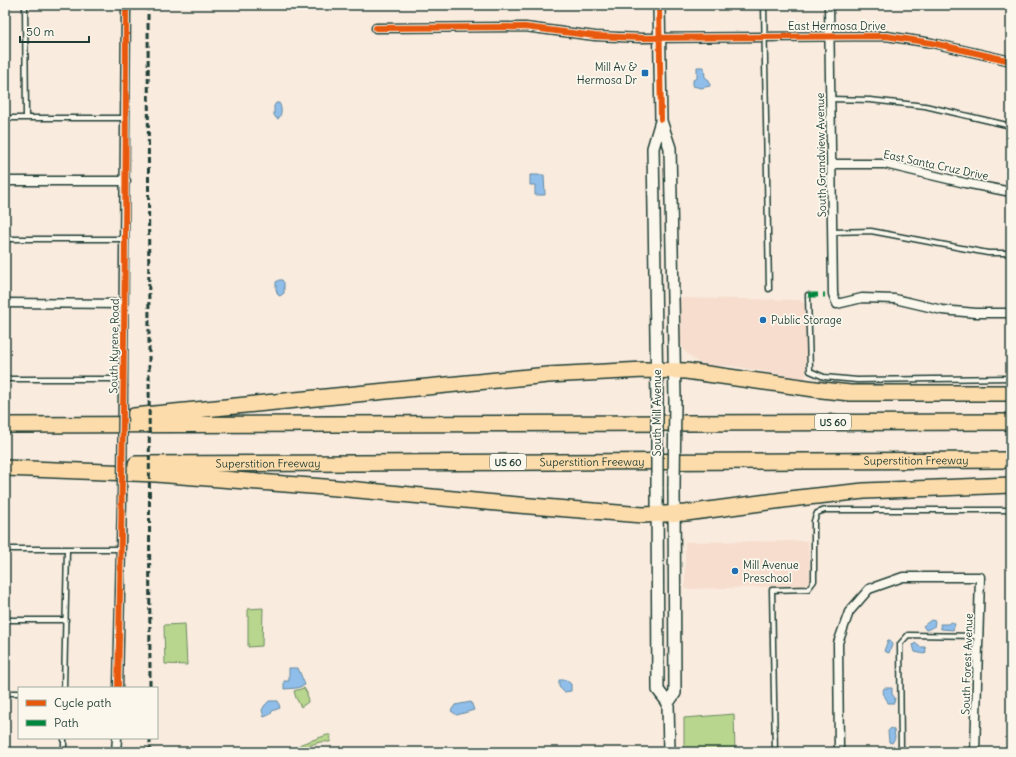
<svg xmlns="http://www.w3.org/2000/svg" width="1016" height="757" font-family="Delius,sans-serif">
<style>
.built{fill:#f7ddcd}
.green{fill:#b8d68e;stroke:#6c8a61}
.water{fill:#90beea;stroke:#638aa1}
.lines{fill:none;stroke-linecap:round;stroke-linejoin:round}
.service-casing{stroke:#1f3d34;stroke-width:7}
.minor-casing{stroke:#1f3d34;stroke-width:11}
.secondary-casing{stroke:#1f3d34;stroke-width:14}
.motorway-casing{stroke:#1f3d34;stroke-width:18}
.service{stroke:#fbf7ec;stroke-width:4}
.minor{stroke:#fbf7ec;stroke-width:8}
.secondary{stroke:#fbf7ec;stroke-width:11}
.motorway{stroke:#fddcac;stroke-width:15}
.rail{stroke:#1f3d34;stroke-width:3;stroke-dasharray:6 3;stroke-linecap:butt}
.minor-bridge-casing{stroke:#1f3d34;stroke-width:11;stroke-linecap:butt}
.secondary-bridge-casing{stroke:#1f3d34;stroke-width:14;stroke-linecap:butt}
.minor-bridge{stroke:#fbf7ec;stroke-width:8}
.secondary-bridge{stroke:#fbf7ec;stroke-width:11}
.quiet{stroke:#00873e;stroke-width:5;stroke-dasharray:10 5;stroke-linecap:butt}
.cycleway-casing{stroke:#fbf7ec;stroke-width:8}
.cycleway{stroke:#e8590c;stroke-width:6}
.poi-dot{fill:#1f6fb2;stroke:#fbf7ec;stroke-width:1.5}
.labels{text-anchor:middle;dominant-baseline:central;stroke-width:3.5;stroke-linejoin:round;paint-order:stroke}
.shield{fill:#fbf7ec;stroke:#61756b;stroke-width:1}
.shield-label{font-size:10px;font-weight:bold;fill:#1f3d34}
.street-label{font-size:11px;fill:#1f3d34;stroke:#fbf7ec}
.poi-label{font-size:11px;fill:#1f3d34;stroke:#fbf7ec;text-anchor:start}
</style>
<rect width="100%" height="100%" fill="#f9ebde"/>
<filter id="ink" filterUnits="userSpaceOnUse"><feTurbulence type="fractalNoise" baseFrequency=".025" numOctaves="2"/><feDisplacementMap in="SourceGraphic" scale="8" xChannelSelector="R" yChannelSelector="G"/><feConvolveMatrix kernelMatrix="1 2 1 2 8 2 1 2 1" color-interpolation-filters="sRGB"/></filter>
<g filter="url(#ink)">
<path class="built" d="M679 298 800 300 806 305V376L804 380 775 373 731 366H711L697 362 683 350 680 340Z
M808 541 810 580 804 586 685 589V542Z"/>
<path class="green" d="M263 608 262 646 248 647V609Z
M185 624 187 665 165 664 164 625Z
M304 688 307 693 308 702 301 707 296 698 294 691Z
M734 714 735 752H684V718Z
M327 735H331L330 742C326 742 321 741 317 743 308 745 299 752 291 752L301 744Z"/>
<path class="water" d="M697 67H704L705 77 709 80 710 86 701 88 693 86V80L697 78Z
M276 103H279C282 107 282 115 278 119L276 118 274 115V106Z
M530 175H544L545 195H535V185H530Z
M279 280H282L284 283V293L280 296 278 295 276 289V282Z
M931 620 935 621 934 627 926 630 923 626Z
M952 622 955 624 953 630 941 629 940 624H948Z
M888 640H890L892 645 889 653 884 651Z
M915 643 920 647H925L926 652 924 654 915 652 913 645Z
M289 668H298L305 685 297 688 284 689V681H289Z
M559 680H566L571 684V691L564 692 559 687Z
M884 688H892V694L895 698 894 703H888C887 698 881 695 884 688Z
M269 701H278L280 708 272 711 271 714 264 717 262 710 265 705Z
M471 702 474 710 457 715 451 711 455 705Z
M891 728 894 730 895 738 892 743 889 742 888 731Z"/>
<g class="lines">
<defs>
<path id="service" d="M25 5 26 118
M764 5 769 289
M831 99 870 100 925 106 1011 126
M5 118H126
M833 232 871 231 988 253H1011
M5 239H125
M808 295 810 371 824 377 857 380 1011 378
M5 379H123
M5 549H121
M5 620H66
M64 688 67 550
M5 693H19
M64 738V752
M775 752 772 590 808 589 814 581V521L817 513 825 510H1011
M901 752 900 644 908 635 979 636"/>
<path id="minor" d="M829 5 833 294 837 304 862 298 895 299 942 310 976 313H1011
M376 28 525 27 595 36 642 38 886 36 932 43 1011 61
M832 164H885L965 183 1011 192
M5 181H126
M5 303 124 304
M123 385 126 5
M118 688 122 496
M116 752 117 738
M839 752 838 643 849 612 869 589 903 577H980L975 752"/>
<path id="secondary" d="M661 121 670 148 675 399
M657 399 653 148 661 121 659 5
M657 487 658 690 668 703
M669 752 668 703 675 693 674 487"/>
<g id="motorway">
<path d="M134 416 548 375 644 370 686 371 822 390 850 393H1011"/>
<path d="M5 425 1011 422"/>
<path id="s1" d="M136 464 1011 460"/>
<path d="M5 468 156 474 337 488 518 505 643 515 686 513 798 498 864 491 1011 485"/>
</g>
</defs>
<use href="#service" class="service-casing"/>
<use href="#minor" class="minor-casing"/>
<use href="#secondary" class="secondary-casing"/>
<use href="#motorway" class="motorway-casing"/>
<use href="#service" class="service"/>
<use href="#minor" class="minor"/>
<use href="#secondary" class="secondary"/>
<use href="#motorway" class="motorway"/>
<path class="rail" d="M148 5 150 688
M150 738V752"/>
<defs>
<path id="minor-bridge" d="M122 496 123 385"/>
<path id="secondary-bridge" d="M657 399V487
M674 487 675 399"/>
</defs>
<use href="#minor-bridge" class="minor-bridge-casing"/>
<use href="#secondary-bridge" class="secondary-bridge-casing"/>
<use href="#minor-bridge" class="minor-bridge"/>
<use href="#secondary-bridge" class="secondary-bridge"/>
<path class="quiet" d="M808 295H825"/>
<defs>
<path id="cycleway" d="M659 5 661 119
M376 28 525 27 595 36 642 38 886 36 932 43 1011 61
M118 688C123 460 126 233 126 5"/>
</defs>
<use href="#cycleway" class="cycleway-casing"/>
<use href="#cycleway" class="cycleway"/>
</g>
</g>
<g class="poi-dot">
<rect x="641" y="69" width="8" height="8" rx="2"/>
<circle cx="763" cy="320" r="4"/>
<circle cx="735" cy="571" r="4"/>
</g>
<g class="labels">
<g class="shield">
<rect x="815" y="414" width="36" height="16" rx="3"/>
<rect x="490" y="454" width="36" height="16" rx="3"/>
</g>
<g class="shield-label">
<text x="833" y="422">US 60</text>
<text x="508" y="462">US 60</text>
</g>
<g class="street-label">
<text x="837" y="26">East Hermosa Drive</text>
<text transform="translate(821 155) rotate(-91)">South Grandview Avenue</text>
<text transform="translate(936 165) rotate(12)">East Santa Cruz Drive</text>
<text transform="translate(114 346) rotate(-89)">South Kyrene Road</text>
<text transform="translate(657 413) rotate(-90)">South Mill Avenue</text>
<text stroke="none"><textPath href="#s1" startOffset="780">Superstition Freeway</textPath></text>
<text stroke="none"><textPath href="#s1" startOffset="456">Superstition Freeway</textPath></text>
<text stroke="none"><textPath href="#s1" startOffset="132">Superstition Freeway</textPath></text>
<text transform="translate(967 664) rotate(-88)">South Forest Avenue</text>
</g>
<g class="poi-label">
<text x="637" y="67" text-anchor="end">Mill Av &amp;<tspan x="637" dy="13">Hermosa Dr</tspan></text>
<text x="771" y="320">Public Storage</text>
<text x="743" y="565">Mill Avenue<tspan x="743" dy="13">Preschool</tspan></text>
</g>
</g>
<rect width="1016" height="757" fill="none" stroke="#fbf7ec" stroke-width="20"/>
<rect x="10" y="10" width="996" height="737" fill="none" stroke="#1f3d34" stroke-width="1.5" filter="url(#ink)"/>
<rect x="18" y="687" width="140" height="52" fill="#fbf7ec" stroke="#a3ada2"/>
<rect x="26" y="700" width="20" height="6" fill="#e8590c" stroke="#a3ada2"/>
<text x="54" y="707" font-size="12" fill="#1f3d34">Cycle path</text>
<rect x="26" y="720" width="20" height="6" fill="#00873e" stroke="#a3ada2"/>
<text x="54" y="727" font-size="12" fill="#1f3d34">Path</text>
<path d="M20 36v6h69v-6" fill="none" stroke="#1f3d34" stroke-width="2"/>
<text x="26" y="36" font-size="12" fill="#1f3d34" stroke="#fbf7ec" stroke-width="3" paint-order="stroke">50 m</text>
</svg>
